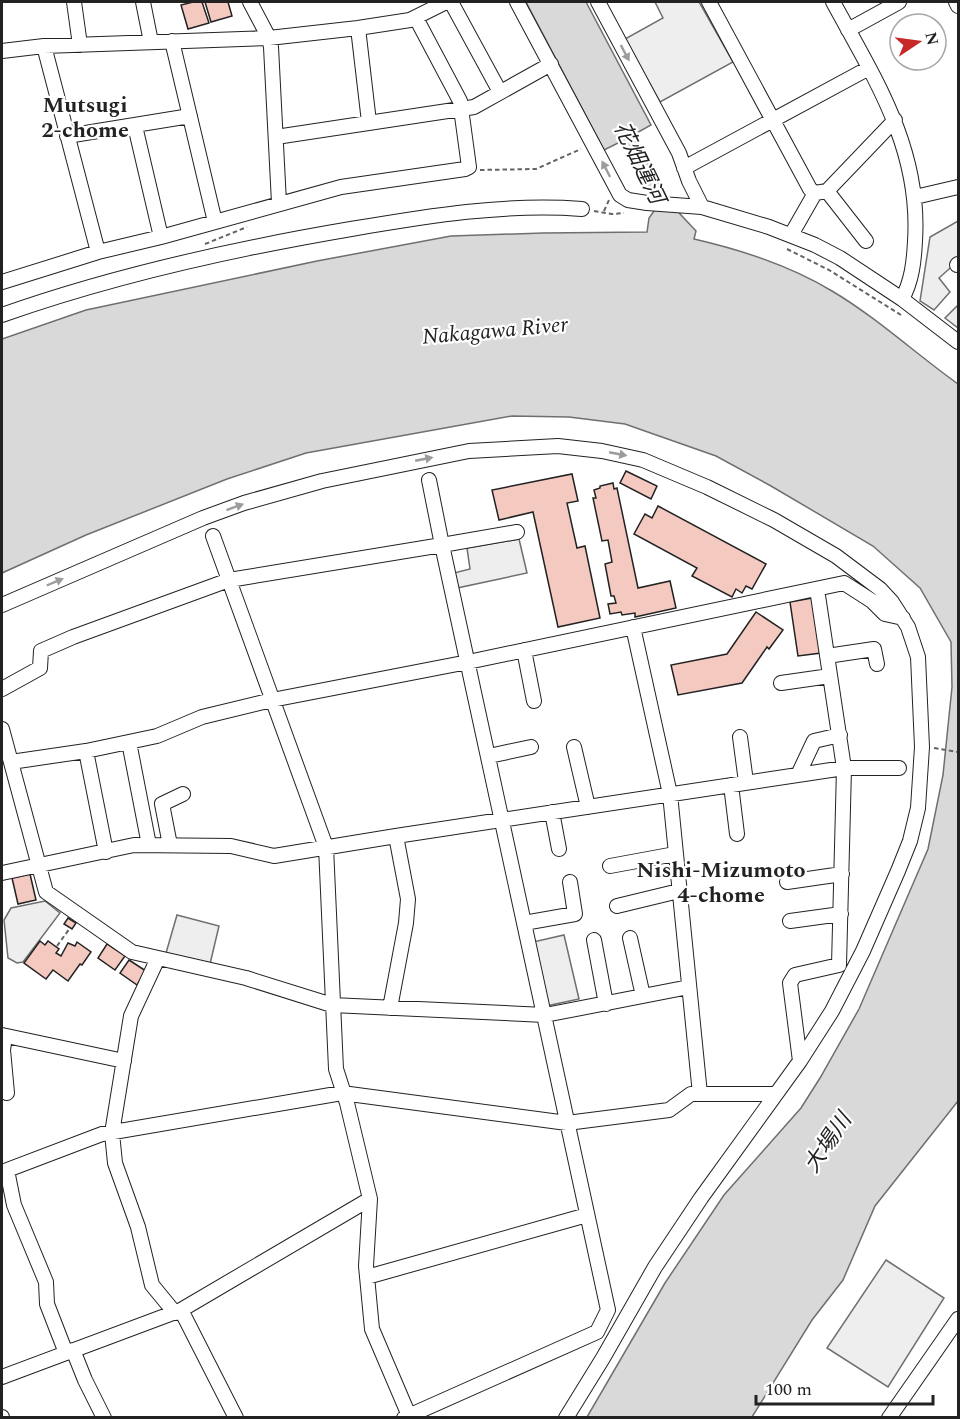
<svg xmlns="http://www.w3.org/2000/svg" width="960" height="1419" font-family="Spectral,'Noto Sans JP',serif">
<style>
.green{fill:#eee;stroke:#6f6f6f;stroke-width:1.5}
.water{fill:#d9d9d9;stroke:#6f6f6f;stroke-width:1.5}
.building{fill:#f3c9c0;stroke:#222;stroke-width:1.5}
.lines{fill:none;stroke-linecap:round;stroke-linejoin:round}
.minor-casing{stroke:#222;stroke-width:16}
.path{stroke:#646464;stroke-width:2;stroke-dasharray:4.5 3;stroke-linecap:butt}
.minor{stroke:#fff;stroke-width:14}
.oneway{fill:#9c9c9c}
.labels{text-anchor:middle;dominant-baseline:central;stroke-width:4.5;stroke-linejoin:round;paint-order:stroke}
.neighbourhood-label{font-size:22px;font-weight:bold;fill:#222;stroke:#fff}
.water-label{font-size:22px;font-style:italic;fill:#222;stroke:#fff}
</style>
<rect width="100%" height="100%" fill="#fff"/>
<path class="green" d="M655 2H699L733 62 660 102 625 39 663 18Z
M958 221V261L939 278 950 292 934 310 920 301 930 237Z
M958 305V328L945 318Z
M519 539 527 573 457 588 454 573 470 569 467 548Z
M45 901 60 913 23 962 17 963 8 958 4 920 11 908Z
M177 915 219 926 210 964 166 953Z
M564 935 579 999 546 1006 533 942Z
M886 1260 944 1298 888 1387 827 1348Z"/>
<path class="water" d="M526 2H586L651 125 633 135 667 200 696 231 694 239C742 250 789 265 832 291 876 317 916 354 958 384V1101L875 1206 843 1280 812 1320 752 1417H587L665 1283 724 1195 801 1108 820 1078 859 1009 928 849 943 775 952 687 951 642 920 588 873 546 771 486 716 456 625 424 569 417 512 416 306 453 227 479 86 535 2 573V339L86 310 317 261 451 236 543 233 647 232 649 218 654 211 652 198 622 141 604 150Z"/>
<path class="building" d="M193 2H202L209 23 188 29 181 5Z
M205 2H228L232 16 211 22Z
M626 471 657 486 651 499 620 483Z
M572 474 578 501 567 503 577 548 585 546 600 618 558 627 533 512 499 520 492 490Z
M613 483 614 489 617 488 638 588 670 581 676 608 635 617V613L622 615 621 612 610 614 608 604 616 603 614 596H611L605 564 612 562 608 540 602 541 593 498H596L594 490 600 488V486Z
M658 506 766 564 752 589 746 586 742 593 736 589 732 597 692 576 697 568 634 534 645 514 652 518Z
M812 598 821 653 798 656 790 602Z
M756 612 783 630 769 649 767 647 742 683 678 695 671 665 727 654Z
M30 874 36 900 18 904 12 878Z
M68 918 76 923 72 929 64 924Z
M40 941 45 945 48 941 59 949 56 953 61 956 68 943 75 946 77 942 91 952 82 965 80 964 68 981 53 970 46 979 24 963Z
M107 944 125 956 115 970 98 958Z
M129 960 146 971 137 985 120 973Z"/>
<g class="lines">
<defs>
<path id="minor" d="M74 2 80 45
M143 2 151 42
M250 2 269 38 271 47 279 203
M451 2 500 92
M517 2 620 195 628 200 647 203 702 207 769 227 815 245 840 258 902 299 958 342
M598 2 679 153 689 181 702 207
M709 2 810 189 815 193 827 191 895 120
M833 2C875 79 921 149 915 241 914 261 912 281 902 299
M956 2 958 6
M358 28 369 122
M848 30 899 2
M172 41 215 222
M44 46 98 252
M2 51 44 46 269 38 358 28 410 20 446 2
M135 126 161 237
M67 136 190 116
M276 137 474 107 551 64
M684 168 869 68
M827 191 866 241
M915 197 958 187
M791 235 815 193
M957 265 958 264
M2 282 98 252 161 237 341 187 465 169 469 167 460 101 416 18
M2 315C115 275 233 249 351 229 428 216 505 203 582 209
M429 480 442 545 517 532
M213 536 326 847 336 1069 347 1103 370 1199 366 1266 372 1329 410 1418
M2 605 203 518 244 503 322 481 469 451 558 446 602 451 643 460 707 487 774 520 836 556 880 589 892 602 908 627 918 657 922 747 918 808 910 841 898 871 863 951 832 1011 800 1061 701 1198 655 1267 603 1358 566 1418
M633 627 670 794 700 1094H775
M524 650 534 701
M827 656 874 649 877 664
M781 683 830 676
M2 689 40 668 41 651 73 637 229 580 442 545 608 1310 597 1332 404 1418
M2 729 46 892 132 952 246 978 332 1005 545 1015 689 987
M740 737 746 782
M129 742 149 845
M574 747 588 807
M86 751 106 852
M489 756 531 747
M11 762 86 751 157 736 202 717 272 700 468 662 844 583 872 601 885 614 903 618
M798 775 814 741 840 735
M731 785 737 834
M552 812 559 849
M170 845 162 804 183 794
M610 866 675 854
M2 873 134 845 231 846 274 856 396 836 844 768H899
M787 882 842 874
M617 906 679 891
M790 921 841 914
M524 923 575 914 570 882
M630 938 643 996
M594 940 606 1004
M158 958 131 1016 112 1133 115 1163 138 1227 152 1285 175 1313
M390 1008 406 923 408 899 396 836
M2 1035 124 1061
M5 1036 3 1050 7 1093
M800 1061 790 983 795 975 839 965 844 768 817 589
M7 1170 14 1205 46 1282 47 1304 66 1353
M2 1172 102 1134 342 1093 567 1123 669 1110 691 1094H700
M367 1277 587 1215
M181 1310 236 1418
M73 1350 85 1380 104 1418
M2 1377 181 1310 370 1199
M2 1417V1418
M889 1418 958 1319"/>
</defs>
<use href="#minor" class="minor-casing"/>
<path class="path" d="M480 170 536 169 581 149
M594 211 612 214 624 213
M604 211 609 200
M205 244 247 227
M787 249 829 270 901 315
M934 748 958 752
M57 946 70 928"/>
<use href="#minor" class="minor"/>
</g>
<defs><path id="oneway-solid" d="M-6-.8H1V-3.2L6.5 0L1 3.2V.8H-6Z" transform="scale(1.5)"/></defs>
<g class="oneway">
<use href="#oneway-solid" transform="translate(625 53) rotate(62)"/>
<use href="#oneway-solid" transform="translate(606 169) rotate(-117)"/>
<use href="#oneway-solid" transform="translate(618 454) rotate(11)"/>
<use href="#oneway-solid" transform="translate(424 459) rotate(-11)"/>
<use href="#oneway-solid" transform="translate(235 507) rotate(-20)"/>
<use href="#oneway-solid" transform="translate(55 582) rotate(-23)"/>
</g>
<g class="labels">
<g class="neighbourhood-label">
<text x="85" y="105">Mutsugi<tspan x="85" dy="25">2-chome</tspan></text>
<text x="721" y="870">Nishi-Mizumoto<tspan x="721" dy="25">4-chome</tspan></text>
</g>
<g class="water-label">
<text transform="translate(639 163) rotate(64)">花畑運河</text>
<text transform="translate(495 331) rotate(-5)">Nakagawa River</text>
<text transform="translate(828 1143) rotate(-56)">大場川</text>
</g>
</g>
<rect width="960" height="1419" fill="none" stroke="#222222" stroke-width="6"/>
<g transform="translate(918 42) rotate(77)"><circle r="28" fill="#ffffff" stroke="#a7a7a7" stroke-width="1.5"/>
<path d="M0-4.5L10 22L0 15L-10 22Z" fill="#c62828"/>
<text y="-9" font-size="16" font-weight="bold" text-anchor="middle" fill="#222222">N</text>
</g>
<path d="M756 1395v9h177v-9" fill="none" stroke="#222222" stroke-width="3"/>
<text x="765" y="1395" font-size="18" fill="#222222" stroke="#ffffff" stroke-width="4.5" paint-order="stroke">100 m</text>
</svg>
